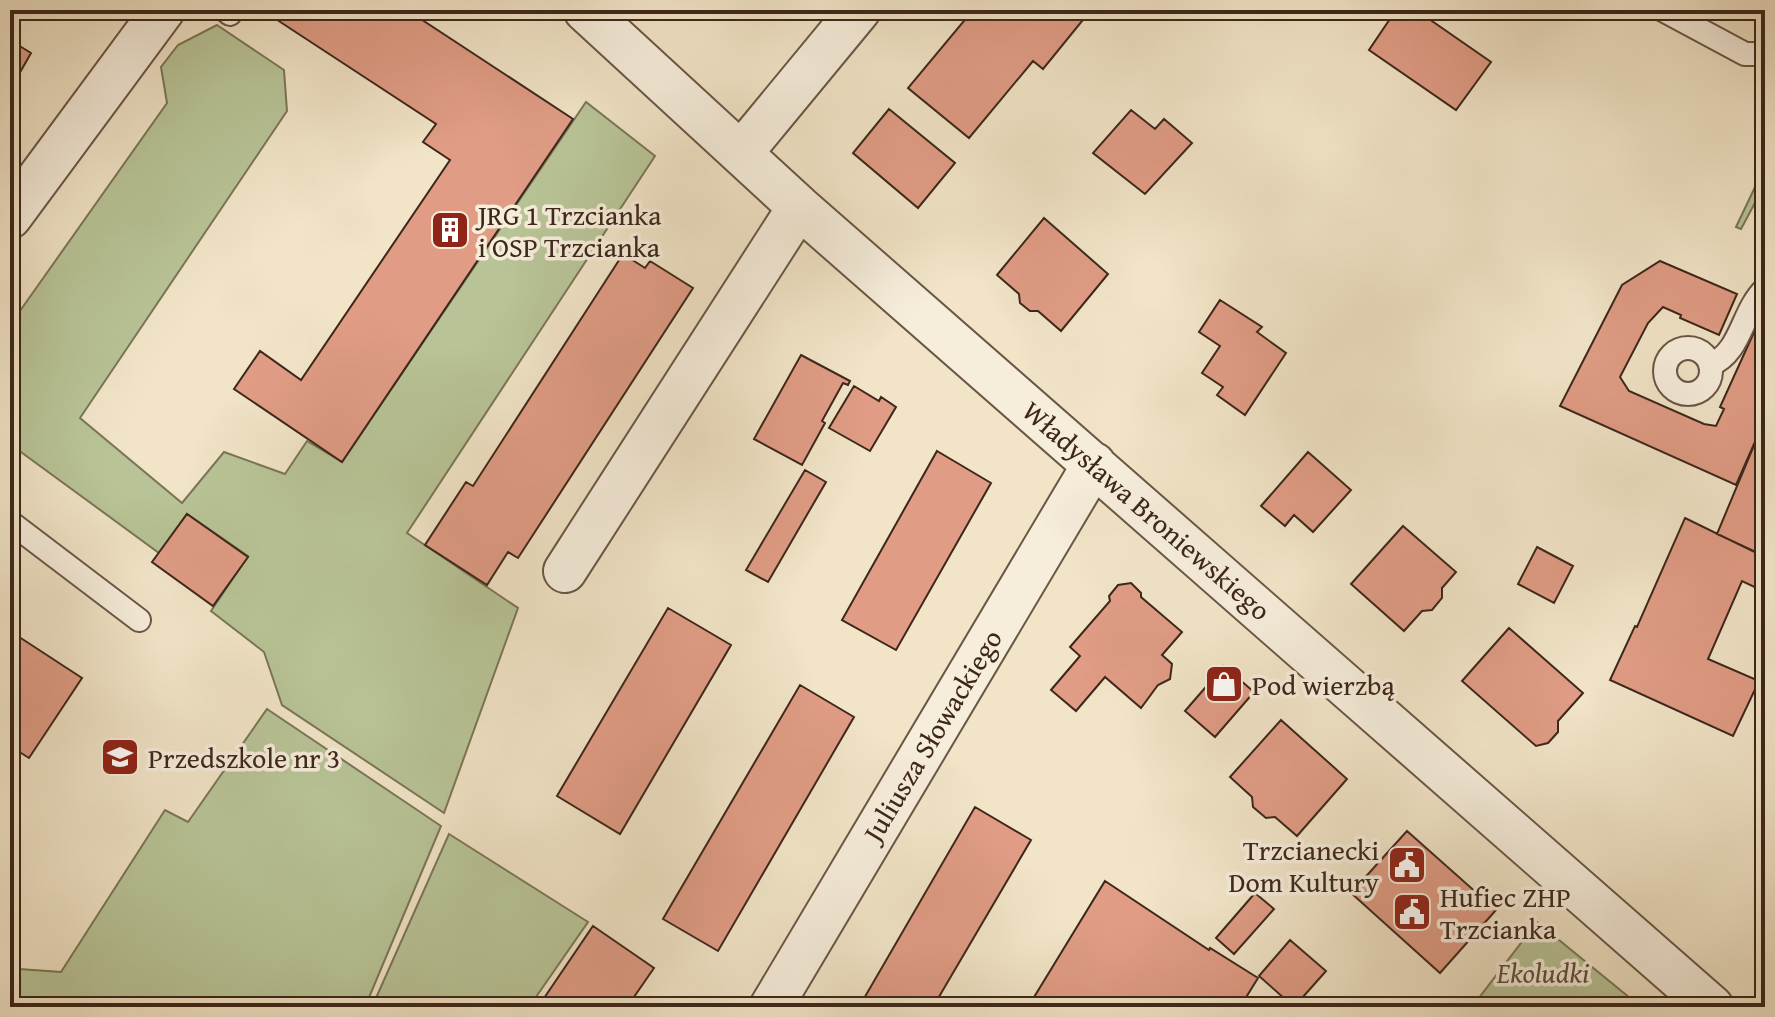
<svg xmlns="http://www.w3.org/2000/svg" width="1775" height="1017" font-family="'Gentium Book Plus',serif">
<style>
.green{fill:#b8c497;stroke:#7a7658;stroke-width:2}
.building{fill:#e09c85;stroke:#3d271a;stroke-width:2}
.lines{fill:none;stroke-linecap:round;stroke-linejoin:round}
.lane-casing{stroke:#6a5645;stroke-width:26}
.street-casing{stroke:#6a5645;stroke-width:46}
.lane{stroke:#f6eddb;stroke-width:22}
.street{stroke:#f6eddb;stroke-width:42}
.labels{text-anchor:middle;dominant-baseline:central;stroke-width:7;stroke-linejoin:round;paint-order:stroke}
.poi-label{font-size:28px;fill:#3d271a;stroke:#f6eddb;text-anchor:start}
.street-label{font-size:28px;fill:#3d271a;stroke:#f6eddb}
.park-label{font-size:28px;font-style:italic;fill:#5c4e39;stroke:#f6eddb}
</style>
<rect width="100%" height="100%" fill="#f1e4c7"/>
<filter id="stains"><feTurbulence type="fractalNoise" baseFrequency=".0025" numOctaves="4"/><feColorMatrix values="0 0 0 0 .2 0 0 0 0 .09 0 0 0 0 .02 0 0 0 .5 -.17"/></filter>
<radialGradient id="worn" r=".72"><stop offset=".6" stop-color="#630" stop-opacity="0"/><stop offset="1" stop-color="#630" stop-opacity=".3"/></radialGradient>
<path class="green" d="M217 25 284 70 287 111 80 418 182 503 224 452 285 474 307 441 342 462 586 102 655 156 407 533 518 608 444 813 282 705 264 652 211 611 248 556 187 514 159 553 10 444V325L167 103 161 67 178 45Z
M1765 166V184L1741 229 1736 227Z
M267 709 441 826 365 1007H10V963L19 969 61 972 165 810 188 822Z
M449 834 588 922 529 1007H372Z
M1537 922 1641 1007H1472Z"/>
<path class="building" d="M266 10H407L573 119 342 462 234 389 260 351 301 380 450 160 423 142 436 124 265 12Z
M973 10H977L984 16 989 10H1091L1043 69 1033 61 969 138 908 88Z
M1396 10H1416L1491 62 1456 110 1369 50Z
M10 40 31 53 10 90Z
M889 109 955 163 918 208 853 153Z
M1131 110 1155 129 1164 119 1192 143 1145 194 1093 153Z
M1044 218 1108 274 1061 331 1038 311H1030L1020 303 1019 294 997 275Z
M623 254 645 268 650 261 693 288 518 558 508 552 487 585 425 545 466 482 473 486Z
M1660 261 1737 294 1719 335 1680 318 1681 315 1663 307 1648 323 1620 377 1629 391 1704 424 1716 426 1724 409 1720 407 1765 308V419L1736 485 1560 406 1622 285Z
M1220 300 1262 327 1257 332 1286 353 1245 415 1217 395 1223 387 1202 373 1220 346 1199 332Z
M801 355 850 381 848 385 843 383 822 421 825 423 802 465 754 439Z
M854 386 879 401 881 397 896 407 870 451 829 428Z
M1765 419V542L1760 554 1717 534Z
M937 451 991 483 896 650 842 620Z
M1308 452 1351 490 1313 532 1294 515 1285 526 1261 506Z
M805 470 826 482 768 582 746 570Z
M187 514 248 557 213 606 152 562Z
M1685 518 1765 557V592L1742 581 1708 659 1759 681 1733 736 1610 680 1635 626 1637 627Z
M1403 526 1456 572 1442 588V598L1432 610 1422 611 1404 631 1351 584Z
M1537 547 1573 566 1554 603 1518 584Z
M1131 583 1141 593V597L1182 632 1162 655 1172 664 1170 679 1158 685 1141 708 1105 677 1076 711 1051 690 1080 656 1070 647 1110 601 1109 596 1118 585Z
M668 608 731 645 620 834 557 796Z
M1509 628 1583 693 1558 721V732L1548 743 1536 746 1462 681Z
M10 631 82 678 29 758 10 746Z
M1224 666 1254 692 1215 737 1185 711Z
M800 685 854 717 718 951 663 919Z
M1281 720 1347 779 1297 836 1275 817 1266 818 1253 807 1252 797 1230 777Z
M975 807 1031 840 933 1007H859Z
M1407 831 1496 910 1440 973 1351 893Z
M1105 881 1209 950 1210 948 1258 978 1240 1007H1185L1176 1001 1172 1007H1106L1092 998 1086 1007H1028Z
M1255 893 1274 909 1234 954 1216 938Z
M593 926 654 968 627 1007H538Z
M1290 940 1326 971 1294 1007 1259 976Z"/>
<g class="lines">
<defs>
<path id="lane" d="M225 10 230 14
M1663 10 1745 54H1765
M1665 371a23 23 0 1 1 46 0a23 23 0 1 1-46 0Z
M1710 365C1742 352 1741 312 1765 289
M10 522 139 620"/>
<path id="street" d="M585 10 799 207 1712 1007
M741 153 859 10
M10 217 163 10
M565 571 799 207
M771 1007 1094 464"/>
</defs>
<use href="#lane" class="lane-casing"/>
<use href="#street" class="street-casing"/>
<use href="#lane" class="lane"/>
<use href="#street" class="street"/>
</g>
<defs>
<symbol id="building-square" viewBox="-11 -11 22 22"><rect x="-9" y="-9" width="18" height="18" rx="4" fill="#8f2418" stroke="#f6eddb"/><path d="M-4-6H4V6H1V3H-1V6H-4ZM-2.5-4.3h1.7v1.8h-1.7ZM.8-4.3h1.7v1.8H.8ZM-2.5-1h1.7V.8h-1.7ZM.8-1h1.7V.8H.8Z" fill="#fff"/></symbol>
<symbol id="shop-square" viewBox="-11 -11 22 22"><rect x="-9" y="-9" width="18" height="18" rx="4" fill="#8f2418" stroke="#f6eddb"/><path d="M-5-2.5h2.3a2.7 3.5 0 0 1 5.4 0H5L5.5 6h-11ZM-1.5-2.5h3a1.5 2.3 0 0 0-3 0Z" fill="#fff"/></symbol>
<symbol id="school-square" viewBox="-11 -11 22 22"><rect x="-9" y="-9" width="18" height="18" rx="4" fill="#8f2418" stroke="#f6eddb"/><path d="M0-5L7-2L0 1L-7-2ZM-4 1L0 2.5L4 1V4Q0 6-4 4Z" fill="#fff"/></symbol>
<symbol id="civic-square" viewBox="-11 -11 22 22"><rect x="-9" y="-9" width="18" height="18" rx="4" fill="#8f2418" stroke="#f6eddb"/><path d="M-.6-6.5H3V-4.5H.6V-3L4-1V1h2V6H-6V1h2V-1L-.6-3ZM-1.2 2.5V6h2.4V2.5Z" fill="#fff"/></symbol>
</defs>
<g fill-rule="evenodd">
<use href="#building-square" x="428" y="208" width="44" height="44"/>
<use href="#shop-square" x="1202" y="662" width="44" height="44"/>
<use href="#school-square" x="98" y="735" width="44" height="44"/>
<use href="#civic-square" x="1385" y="843" width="44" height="44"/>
<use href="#civic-square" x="1390" y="890" width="44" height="44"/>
</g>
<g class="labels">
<g class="poi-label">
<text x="478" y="214">JRG 1 Trzcianka<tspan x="478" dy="32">i OSP Trzcianka</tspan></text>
<text x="1252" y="684">Pod wierzbą</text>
<text x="148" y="757">Przedszkole nr 3</text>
<text x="1379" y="849" text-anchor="end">Trzcianecki<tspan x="1379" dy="32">Dom Kultury</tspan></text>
<text x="1440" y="896">Hufiec ZHP<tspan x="1440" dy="32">Trzcianka</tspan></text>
</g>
<g class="street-label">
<text transform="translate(1147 510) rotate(41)">Władysława Broniewskiego</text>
<text transform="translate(932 735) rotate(-59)">Juliusza Słowackiego</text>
</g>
<g class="park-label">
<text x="1543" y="972">Ekoludki</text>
</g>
</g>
<rect width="1775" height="1017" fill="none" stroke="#f1e4c7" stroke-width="40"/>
<rect x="12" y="12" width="1751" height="993" fill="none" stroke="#3d271a" stroke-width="4"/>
<rect x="20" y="20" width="1735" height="977" fill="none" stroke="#3d271a" stroke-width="2"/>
<rect width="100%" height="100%" filter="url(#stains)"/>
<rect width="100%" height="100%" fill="url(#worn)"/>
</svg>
